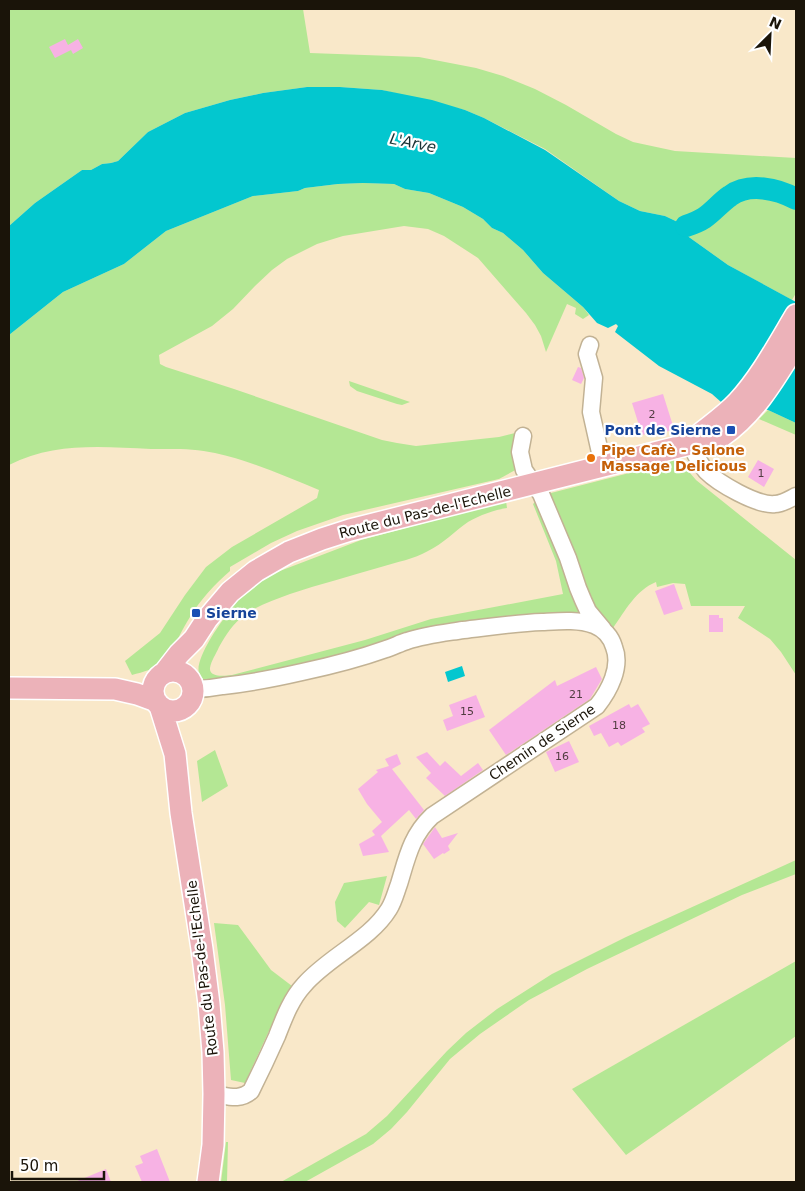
<svg xmlns="http://www.w3.org/2000/svg" width="805" height="1191" font-family="'DejaVu Sans',sans-serif">
<style>
.green{fill:#b4e794}
.water{fill:#03c7cf}
.lines{fill:none;stroke-linecap:round;stroke-linejoin:round}
.river{stroke:#03c7cf;stroke-width:22}
.building{fill:#f7b2e4}
.minor-casing{stroke:#c2b294;stroke-width:19}
.major-casing{stroke:#fff;stroke-width:24}
.minor{stroke:#fff;stroke-width:16}
.major{stroke:#ecb2b9;stroke-width:21}
.transit-dot{fill:#1a4fb4;stroke:#fff;stroke-width:2}
.food-dot{fill:#e8710a;stroke:#fff;stroke-width:2}
.labels{text-anchor:middle;dominant-baseline:central;stroke-width:4.5;stroke-linejoin:round;paint-order:stroke}
.number-label{font-size:11px;fill:#513c40}
.transit-label{font-size:14px;font-weight:bold;fill:#164399;stroke:#fff;text-anchor:end}
.food-label{font-size:14px;font-weight:bold;fill:#c56008;stroke:#fff;text-anchor:start}
.street-label{font-size:14px;fill:#1a1409;stroke:#fff}
.water-label{font-size:15px;font-style:italic;fill:#193234;stroke:#fff}
</style>
<rect width="100%" height="100%" fill="#f9e8c9"/>
<path class="green" d="M9 9H303L310 53 419 57 476 68 503 76 535 89 566 105 616 134 633 142 675 151 796 158V293L792 300 728 265 686 235V226L665 216 640 211 619 201 545 149 484 118 465 110 382 90 340 87H307L263 93 230 100 185 113 148 132 118 161 111 163 102 164 91 170H82L35 203 9 226Z
M363 183 394 184 405 189 429 193 463 207 483 219 492 228 503 233 523 250 543 273 583 307 589 315 583 319 575 314 576 308 567 304 546 352 541 336 535 325 526 313 478 258 444 236 428 229 404 226 343 236 317 244 287 259 272 270 255 286 233 309 212 326 159 355 160 364 166 367 234 389 382 440 397 443 416 446 499 437 519 432V468L499 479 343 515 297 531 271 543 230 567V571C215 584 200 600 190 617 182 629 173 651 164 661 156 669 143 672 132 675L125 661 160 633 185 595 206 567 232 547 317 498 319 490C285 476 251 461 215 453 194 448 172 449 151 449 101 447 55 442 9 465V335L63 292 124 264 166 231 253 196 298 191 305 188 338 184Z
M349 381 410 402 402 405 397 404 357 391 350 386Z
M768 410 796 423V435L759 419Z
M678 459 696 480 796 560V675L781 652 770 639 738 618 745 606H691L685 584 673 583 657 587 656 582C636 590 625 611 613 628L591 608 547 494 637 471Z
M506 501 507 508C494 510 480 515 468 522 455 531 443 544 428 551 414 559 397 562 381 567 351 576 320 584 290 594 274 600 258 605 245 615 233 623 226 635 219 647 216 654 211 661 210 668 209 678 225 676 232 675L365 640 431 619 563 594 556 561 533 504 536 501 586 614 556 616 281 673 206 681C204 679 201 678 200 675 192 664 218 626 225 617L224 615 229 608 252 588 272 574 361 540Z
M215 750 228 786 202 802 197 761Z
M796 860V874L742 895 587 969 529 1000 480 1034 450 1059 407 1112 391 1129 373 1144 305 1182H281L366 1134 387 1116 447 1051 466 1033 497 1009 552 974 626 937Z
M387 876 379 905 369 902 345 928 337 921 335 902 344 883Z
M214 923 238 925 271 970 292 986 286 994 245 1083 231 1080 225 1005Z
M796 961V1036L626 1155 572 1089Z
M226 1142H228L227 1182H221Z"/>
<path class="water" d="M307 87H340L382 90 432 100 465 110 484 118 545 150 619 201 640 211 665 216 686 226V235L728 265 796 302V423L768 410 721 402 712 394 659 366 615 332 618 326 616 324 608 328 597 323 583 307 543 273 523 250 503 233 492 228 483 219 463 207 429 193 405 189 394 184 363 183 338 184 305 188 298 191 253 196 166 231 124 264 63 292 9 335V226L35 203 82 170H91L102 164 111 163 118 161 148 132 185 113 230 100 263 93Z
M462 666 465 676 448 682 445 672Z"/>
<g class="lines">
<path class="river" d="M686 226C692 224 698 222 704 218 713 212 721 202 730 196 749 182 778 189 796 199"/>
</g>
<path class="building" d="M65 39 68 45 78 39 83 48 73 54 71 50 55 58 49 47Z
M578 367 581 368 584 378 581 384 572 380Z
M663 394 674 429 657 435 656 431 642 435 632 403Z
M758 460 774 469 764 487 748 477Z
M674 584 683 609 664 615 655 591Z
M709 615H719V618H723V632H709Z
M596 667 602 679 590 699 506 755 489 730 555 680 557 686Z
M476 695 485 717 447 731 443 720 453 716 449 705Z
M629 704 631 708 638 704 650 724 642 728 645 732 621 746 618 742 609 747 601 733 594 736 589 726Z
M569 741 579 762 555 772 546 752Z
M427 752 440 766 445 761 461 776 478 763 483 770 445 796 426 778 431 773 416 757Z
M397 754 401 764 392 769 424 810 416 819 409 810 381 836 389 852 363 856 359 844 375 835 372 831 382 822 367 804 358 789 378 772 376 770 389 766 385 759Z
M435 827 442 838 458 833 448 846 450 850 444 854 443 853 434 859 423 844Z
M157 1149 170 1182H142L135 1166 143 1163 140 1156Z
M106 1169 111 1182H75Z"/>
<g class="lines">
<defs>
<path id="minor" d="M590 345 587 354 594 378 591 412 603 466
M523 436 520 452 524 470 541 494 568 558 578 588 583 600 588 611 603 629
M690 444C695 453 699 463 706 471 718 483 757 506 775 504 782 504 790 499 796 496
M193 689C204 689 213 688 223 686 250 683 276 678 302 672 330 666 358 659 386 649 393 647 400 643 407 641 425 635 444 633 463 630 489 627 515 623 542 622 559 621 578 619 594 625 604 629 611 637 614 647 622 667 609 691 597 706L432 816C411 836 407 858 399 884 396 892 394 901 389 909 370 940 328 957 304 985 291 999 284 1018 277 1036 269 1054 260 1073 251 1091 240 1101 228 1096 214 1094"/>
<path id="major" d="M693 440C708 427 724 417 738 402 761 377 778 345 796 315
M153 691a20 20 0 1 1 40 0a20 20 0 1 1-40 0Z
M165 672 179 654 194 639 207 619 230 592 256 571 289 552 322 539 350 530 690 444C696 445 702 446 709 444 714 443 718 439 722 436 755 413 775 378 796 344
M9 688 115 689 137 694 156 701
M160 706 175 754 181 813 202 949 209 1004 213 1052 214 1094 213 1145 208 1182"/>
</defs>
<use href="#minor" class="minor-casing"/>
<use href="#major" class="major-casing"/>
<use href="#minor" class="minor"/>
<use href="#major" class="major"/>
</g>
<g class="transit-dot">
<rect x="726" y="425" width="10" height="10" rx="2.5"/>
<rect x="191" y="608" width="10" height="10" rx="2.5"/>
</g>
<circle class="food-dot" cx="591" cy="458" r="5"/>
<g class="labels">
<g class="number-label">
<text x="652" y="414">2</text>
<text x="761" y="473">1</text>
<text x="576" y="694">21</text>
<text x="467" y="711">15</text>
<text x="619" y="725">18</text>
<text x="562" y="756">16</text>
</g>
<g class="transit-label">
<text x="721" y="430">Pont de Sierne</text>
<text x="206" y="613" text-anchor="start">Sierne</text>
</g>
<g class="food-label">
<text x="601" y="450">Pipe Cafè - Salone<tspan x="601" dy="16">Massage Delicious</tspan></text>
</g>
<g class="street-label">
<text transform="translate(425 512) rotate(-14)">Route du Pas-de-l'Echelle</text>
<text transform="translate(542 742) rotate(-34)">Chemin de Sierne</text>
<text transform="translate(202 968) rotate(-97)">Route du Pas-de-l'Echelle</text>
</g>
<g class="water-label">
<text transform="translate(413 143) rotate(11)">L'Arve</text>
</g>
</g>
<rect width="805" height="1191" fill="none" stroke="#1a1409" stroke-width="20"/>
<g transform="translate(770 35) rotate(24)" stroke="#ffffff" stroke-width="4" paint-order="stroke">
<path d="M0-4L9 19L0 12L-9 19Z" fill="#1a1409"/>
<text y="-8" font-size="14" font-weight="bold" text-anchor="middle" fill="#1a1409">N</text>
</g>
<path d="M12 1171v8h92v-8" fill="none" stroke="#1a1409" stroke-width="2.5"/>
<text x="20" y="1171" font-size="15" fill="#1a1409" stroke="#ffffff" stroke-width="4" paint-order="stroke">50 m</text>
</svg>
